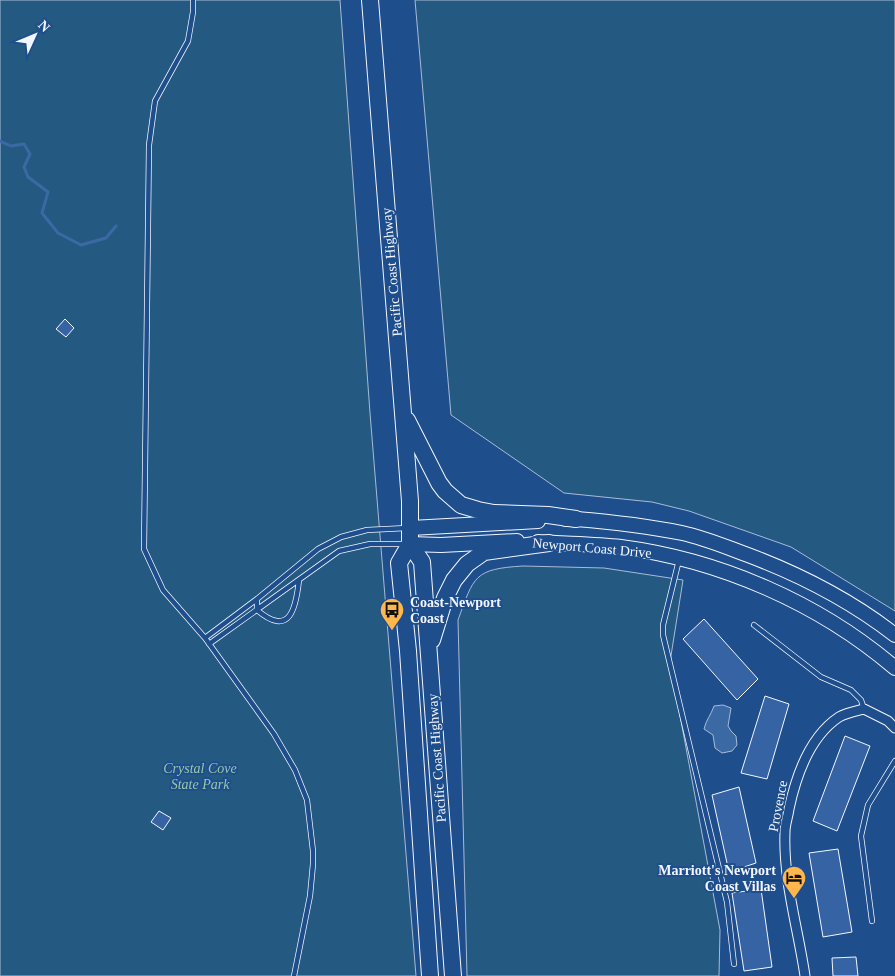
<svg xmlns="http://www.w3.org/2000/svg" width="895" height="976" font-family="'Times New Roman',serif">
<style>
.green{fill:#245a82;stroke:#a8bbd7}
.water{fill:#3b69a3;stroke:#a8bbd7}
.lines{fill:none;stroke-linecap:round;stroke-linejoin:round}
.stream{stroke:#3b69a3;stroke-width:3}
.building{fill:#3563a3;stroke:#f2f6ff}
.lane-casing{stroke:#f2f6ff;stroke-width:6}
.street-casing{stroke:#f2f6ff;stroke-width:11}
.primary-casing{stroke:#f2f6ff;stroke-width:16}
.highway-casing{stroke:#f2f6ff;stroke-width:18}
.lane{stroke:#1f4e8c;stroke-width:4.5}
.street{stroke:#1f4e8c;stroke-width:9}
.primary{stroke:#1f4e8c;stroke-width:14}
.highway{stroke:#1f4e8c;stroke-width:16}
.labels{text-anchor:middle;dominant-baseline:central;stroke-width:4;stroke-linejoin:round;paint-order:stroke}
.street-label{font-size:14px;fill:#f2f6ff;stroke:#1f4e8c}
.poi-label{font-size:14px;font-weight:bold;fill:#f2f6ff;stroke:#1f4e8c;text-anchor:start}
.park-label{font-size:14px;font-style:italic;fill:#97c8a6;stroke:#1f4e8c}
</style>
<rect width="100%" height="100%" fill="#1f4e8c"/>
<path class="green" d="M0 0H340L370 413 416 976H0Z
M415 0H895V611L791 547 689 511 652 502 564 493 451 415Z
M523 566 604 568 683 580 670 662 720 930 719 976H467L458 620C474 576 474 569 523 566Z"/>
<path class="water" d="M723 705 731 708 728 726 731 731 736 736 737 745 732 751 722 753 715 748 713 735 704 729C706 720 711 715 714 706Z"/>
<g class="lines">
<path class="stream" d="M0 141 11 146 24 144 30 154 24 167 28 177 48 192 42 213 58 233 81 245 106 238 116 226"/>
</g>
<path class="building" d="M65 319 74 328 66 337 56 329Z
M704 619 758 679 737 700 683 639Z
M765 696 789 704 767 779 741 773Z
M845 736 870 746 837 831 813 821Z
M739 787 756 863 729 872 712 795Z
M159 811 171 818 163 830 151 822Z
M838 849 852 932 823 937 809 853Z
M761 889 772 967 744 971 732 893Z
M856 957 858 976H833L832 958Z"/>
<g class="lines">
<defs>
<path id="lane" d="M193 0V12L188 41 155 101 149 145 144 549 163 590 205 638 274 734 295 770 307 800 313 851V864L310 896 294 976
M679 560 663 625V635L727 902 734 964
M257 599V610C290 638 296 608 299 580
M754 625 821 677 851 690 861 700 864 709
M205 638 257 599 318 549 341 537 367 530 407 528
M209 644 339 551 370 544H405
M872 921 861 836 868 805 895 761"/>
<path id="street" d="M805 976C798 928 783 880 785 832 785 824 788 817 789 809 796 776 809 737 839 717 846 713 856 711 864 709L888 721 895 728"/>
<path id="primary" d="M566 519H576C612 522 647 526 682 533 705 538 726 547 748 555 801 575 850 600 895 635
M411 528 538 521
M538 542C566 544 594 544 621 547 720 560 819 603 895 668
M410 544 441 545 517 541"/>
<path id="highway" d="M370 0 410 501V544L399 563 408 651 430 976
M407 420 439 483 445 491 461 505 478 510 494 513 548 515 576 519
M410 544 422 562 453 976
M432 640 445 598 454 580 467 564 484 552 549 543"/>
</defs>
<use href="#lane" class="lane-casing"/>
<use href="#street" class="street-casing"/>
<use href="#primary" class="primary-casing"/>
<use href="#highway" class="highway-casing"/>
<use href="#lane" class="lane"/>
<use href="#street" class="street"/>
<use href="#primary" class="primary"/>
<use href="#highway" class="highway"/>
</g>
<defs>
<symbol id="bus-pin" viewBox="-11 -11 22 30"><path d="M0 17L-7.5 6A9.5 9.5 0 1 1 7.5 6Z" fill="#ffb74d" stroke="#1f4e8c"/><path d="M-5-6H5V4H4V6H2V4H-2V6H-4V4H-5ZM-3.5-4V0h7V-4ZM-3.5 1.2v1.5H-2V1.2ZM2 1.2v1.5H3.5V1.2Z" fill="#111"/></symbol>
<symbol id="hotel-pin" viewBox="-11 -11 22 30"><path d="M0 17L-7.5 6A9.5 9.5 0 1 1 7.5 6Z" fill="#ffb74d" stroke="#1f4e8c"/><path d="M-6-4.5h1.5V1H6V5H4.5V3h-9V5H-6ZM-4 0a1.8 1.8 0 1 1 3.6 0ZM.5 0V-2.5h3Q6-2.5 6 0Z" fill="#111"/></symbol>
</defs>
<g fill-rule="evenodd">
<use href="#bus-pin" x="378" y="596" width="28" height="38"/>
<use href="#hotel-pin" x="780" y="864" width="28" height="38"/>
</g>
<g class="labels">
<g class="street-label">
<text transform="translate(392 272) rotate(-95)">Pacific Coast Highway</text>
<text transform="translate(592 548) rotate(5)">Newport Coast Drive</text>
<text transform="translate(437 758) rotate(-94)">Pacific Coast Highway</text>
<text transform="translate(778 806) rotate(-79)">Provence</text>
</g>
<g class="poi-label">
<text x="410" y="602">Coast-Newport<tspan x="410" dy="16">Coast</tspan></text>
<text x="776" y="870" text-anchor="end">Marriott's Newport<tspan x="776" dy="16">Coast Villas</tspan></text>
</g>
<g class="park-label">
<text x="200" y="768">Crystal Cove<tspan x="200" dy="16">State Park</tspan></text>
</g>
</g>
<g transform="translate(35 35) rotate(46)" stroke="#1f4e8c" stroke-width="4" paint-order="stroke">
<path d="M0-4L9 19L0 12L-9 19Z" fill="#f2f6ff"/>
<text y="-8" font-size="14" font-weight="bold" text-anchor="middle" fill="#f2f6ff">N</text>
</g>
</svg>
